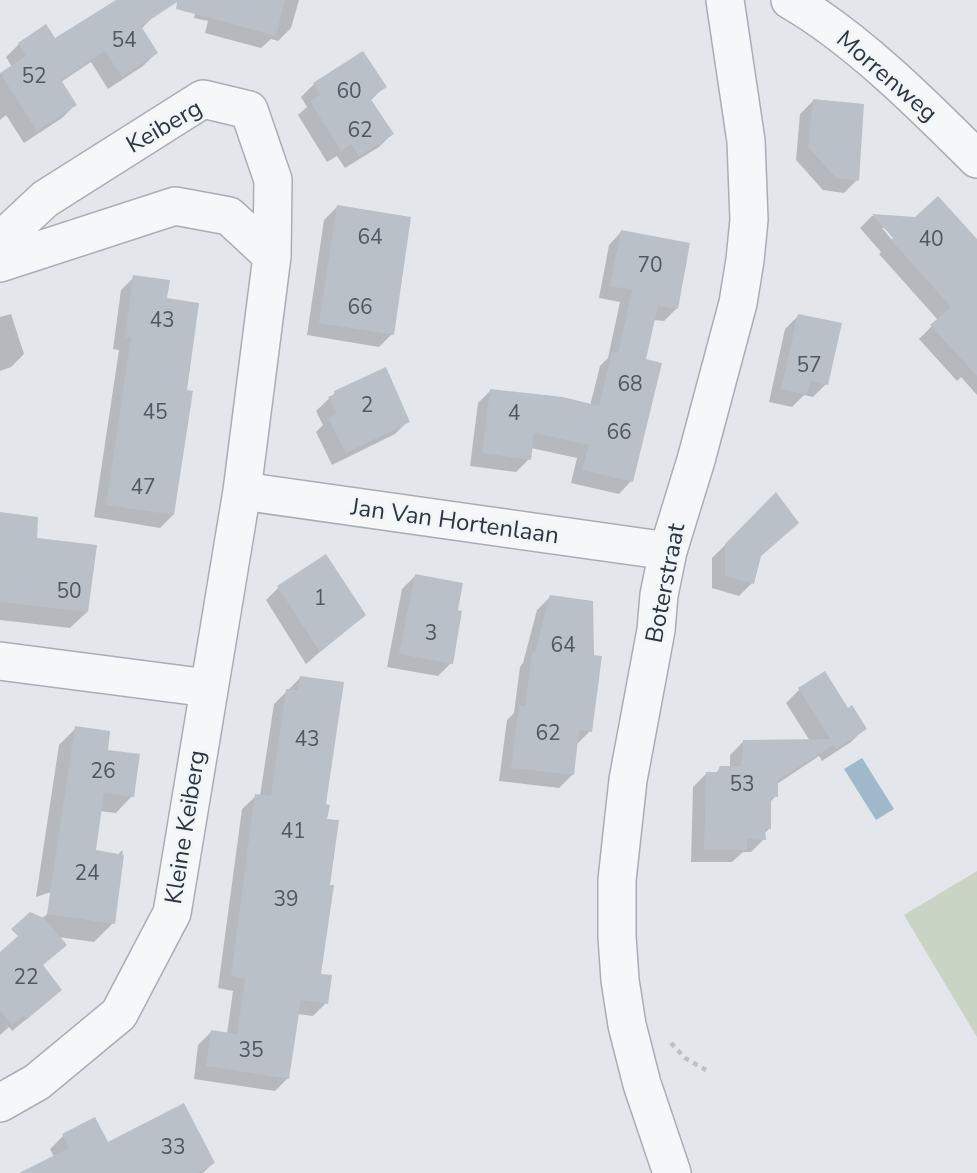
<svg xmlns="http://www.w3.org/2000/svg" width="977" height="1173" font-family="'Nunito Sans',sans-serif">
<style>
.green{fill:#cad4c4}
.water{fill:#9fb8ca}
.shadow{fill:#0003;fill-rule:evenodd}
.building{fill:#bac0c7}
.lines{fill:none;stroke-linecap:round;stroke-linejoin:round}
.minor-casing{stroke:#a8aeb5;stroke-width:40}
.path{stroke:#bcc1c6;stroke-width:4.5;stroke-dasharray:5 5;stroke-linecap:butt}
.minor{stroke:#f5f7f9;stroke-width:37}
.labels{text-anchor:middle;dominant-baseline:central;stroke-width:5;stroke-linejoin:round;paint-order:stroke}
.number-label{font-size:21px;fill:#4f5863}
.street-label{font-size:24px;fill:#2b3642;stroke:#f2f5f8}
</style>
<rect width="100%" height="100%" fill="#e3e7eb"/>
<path class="green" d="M977 871V1037L904 915Z"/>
<path class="water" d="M862 758 894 809 876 820 844 769Z"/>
<path class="shadow" d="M119 0H144L155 15 141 29 156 53 143 66 108 89 91 62 61 82 75 105 62 118 24 143 6 115 0 120V74L12 67 6 57 19 44 55 40Z
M198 0H299L291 28 278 41 271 39 261 48 205 33 208 21 194 18Z
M314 84 384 87 370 101 392 134 379 147 345 168 337 156 327 162 298 115 307 107 301 97Z
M813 101 857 180 844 193 823 190 796 160 800 114Z
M337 207 392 334 379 347 307 335 324 220Z
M872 216 915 219 977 245V395L961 377 957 381 919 339 938 320 879 254 881 252 860 228ZM882 228H887L900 243 897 246Z
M621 232 676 309 664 321 653 320 644 360 631 481 619 494 571 483 577 458 531 448 529 459 516 472 470 466 478 403 491 390 590 406 600 366 608 358 620 302 599 298 609 245Z
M134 277 165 300 185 391 173 515 160 528 94 517 119 350 113 349 121 290Z
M11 314 24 354 11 367 0 371V317Z
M798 316 826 384 813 397 804 395 792 407 769 402 785 329Z
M335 393 408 421 395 434 332 465 316 432 323 425 316 411Z
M776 495 752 583 739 596 712 588V558Z
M0 512 36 539 87 612 70 628 0 620Z
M415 576 451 663 438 676 387 667 402 589Z
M279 587 363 615 306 664 266 600Z
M550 597 590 731 577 744 572 775 559 788 499 781 507 720 514 713 520 667 523 663 537 610Z
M824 674 848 710 864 729 851 742 822 761 819 756 777 784 776 796 769 803V829L764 834V839L751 852H743L732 862H691L693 787 706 774H715L721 768H730V755L743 742 810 741 786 703 799 690Z
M300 678 324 806 319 975 326 1003 313 1016 297 1014 288 1078 275 1091 194 1079 198 1045 211 1032 227 1034 233 991 218 988 242 809 256 796H260L274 704Z
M76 728 106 751 132 796 116 813 99 811 75 884 36 897 59 745Z
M123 850 113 923 94 942 58 937 65 945 41 966 46 1003 12 1031 9 1027 0 1035V954Z
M95 1120 107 1144 213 1163 203 1173H23L54 1157 50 1149 63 1136Z"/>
<path class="building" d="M116 0H285L276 36 176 9 177 2 141 26 158 53 122 77 105 51 61 80 77 105 37 131 0 73 26 56 18 43 46 24 55 38Z
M363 51 387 87 370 98 394 134 359 156 351 144 341 151 310 101 320 95 313 83Z
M813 99 864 104 859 181 836 178 808 147Z
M938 196 977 239V376L930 325 951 307 891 240 893 238 872 214 915 217Z
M337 205 411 217 394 335 319 323Z
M621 230 690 243 678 309 658 306 646 359 662 363 633 482 582 470 589 445 534 433 531 460 482 453 490 389 563 397 599 406 612 351 618 353 632 290 610 286Z
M133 275 170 280 167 298 199 303 187 390 193 391 174 515 106 505 131 337H125Z
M798 314 842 323 828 385 810 381 807 395 781 389Z
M386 367 410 422 346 453 328 418 337 413 328 397 335 394 334 391Z
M776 492 799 523 761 556 754 584 725 576V544Z
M0 512 38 517 37 538 97 545 88 612 0 602Z
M326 554 366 615 320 652 277 586Z
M415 574 463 583 458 610 462 611 453 664 399 654Z
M550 595 593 601 594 655 602 656 592 732 579 730 574 775 511 768 519 705 525 706 532 652H535Z
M825 671 848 708 852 705 867 729 836 749 833 745 778 780V797H771V829H765L766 840 747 839V850H704L706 772H717L720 766H741L743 740 830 739 798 688Z
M300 676 344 682 326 804 330 805 327 819 339 820 330 885H334L321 974 332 975 328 1004 301 1000 289 1079 206 1066 211 1030 237 1034 245 979 231 975 255 794 271 796 286 689 298 690Z
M75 726 110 731 108 750 140 754 134 797 104 793 96 850 124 855 115 924 47 914Z
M30 912 44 918 67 945 43 965 62 990 26 1020 23 1016 12 1025 0 1011V952L18 936 11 929Z
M184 1103 215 1163 197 1173H19L69 1148 62 1134 95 1117 108 1142Z"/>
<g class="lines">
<defs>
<path id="minor" d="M790 0C856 38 923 105 977 159
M0 241 45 199 203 99 249 110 273 180 272 256
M0 263 175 206 229 216 272 256 242 491 172 913 119 1014 37 1082 0 1103
M242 491 668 551
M0 661 208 688
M672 1173 642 1084 627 1025 620 980 617 936V880L628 780 656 630 659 595 668 551 696 460 738 303 745 260 749 220 746 141 725 0"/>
</defs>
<use href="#minor" class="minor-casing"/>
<path class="path" d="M671 1043 685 1058 706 1070"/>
<use href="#minor" class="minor"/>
</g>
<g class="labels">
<g class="number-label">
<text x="124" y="40">54</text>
<text x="34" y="76">52</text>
<text x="349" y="91">60</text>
<text x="360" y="130">62</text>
<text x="370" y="237">64</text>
<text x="931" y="239">40</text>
<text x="650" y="265">70</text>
<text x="360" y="307">66</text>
<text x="162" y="320">43</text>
<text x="809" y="365">57</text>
<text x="630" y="384">68</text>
<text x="367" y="405">2</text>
<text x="155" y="412">45</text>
<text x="514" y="413">4</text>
<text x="619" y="432">66</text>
<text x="143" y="487">47</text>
<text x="69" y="591">50</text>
<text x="320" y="598">1</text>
<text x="431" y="633">3</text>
<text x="563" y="645">64</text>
<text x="548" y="733">62</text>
<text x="307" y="739">43</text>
<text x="103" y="771">26</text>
<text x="742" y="784">53</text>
<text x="293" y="831">41</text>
<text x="87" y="873">24</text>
<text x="286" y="899">39</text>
<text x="26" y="977">22</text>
<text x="251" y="1050">35</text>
<text x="173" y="1147">33</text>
</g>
<g class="street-label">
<text transform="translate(887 76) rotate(41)">Morrenweg</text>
<text transform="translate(164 126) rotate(-30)">Keiberg</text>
<text transform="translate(455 521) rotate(8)">Jan Van Hortenlaan</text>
<text transform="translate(665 583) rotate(-79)">Boterstraat</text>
<text transform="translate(185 827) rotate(-81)">Kleine Keiberg</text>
</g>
</g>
</svg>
